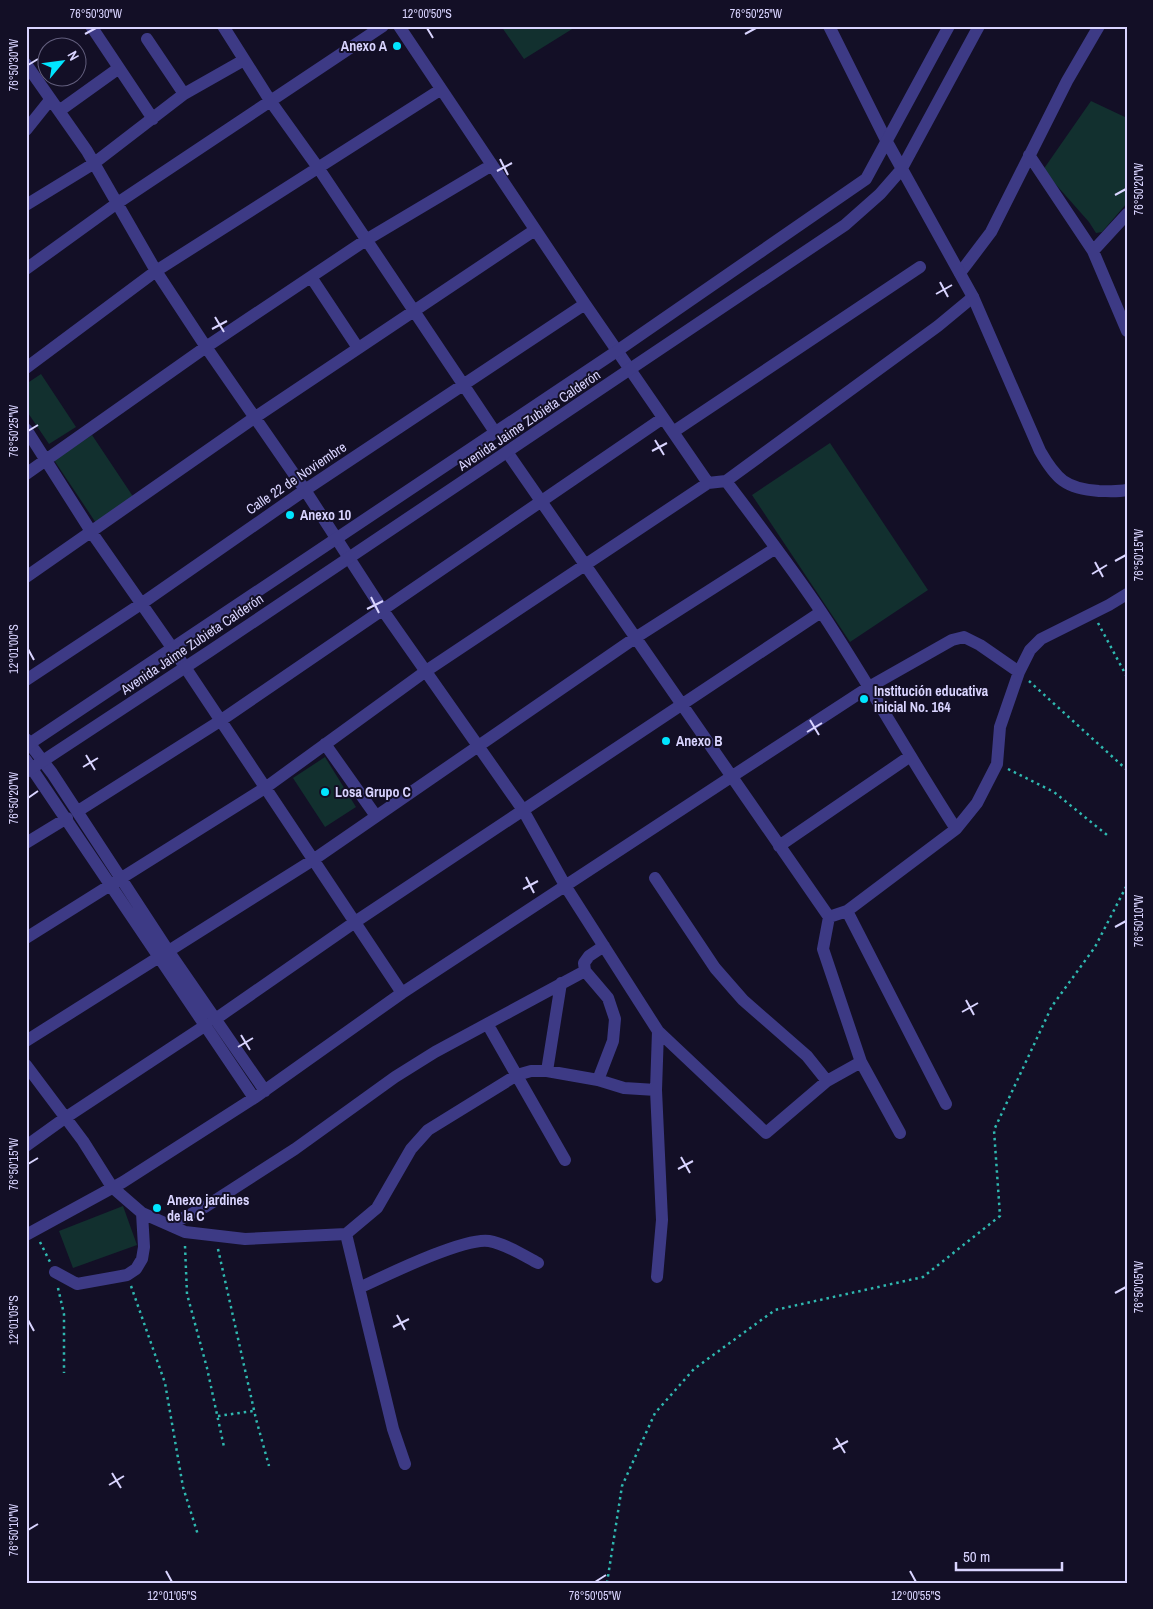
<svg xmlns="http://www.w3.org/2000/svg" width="1153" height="1609" font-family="'Archivo Narrow',sans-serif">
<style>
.green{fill:#12302f}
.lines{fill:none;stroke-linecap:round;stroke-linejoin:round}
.path{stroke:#2fb8b0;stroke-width:2.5;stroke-dasharray:2.5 4;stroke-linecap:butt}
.minor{stroke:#3d3a85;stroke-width:12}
.tertiary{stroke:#3d3a85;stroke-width:12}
.ticks{fill:none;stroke:#d9d4ff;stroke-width:2}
.poi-dot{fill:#00e5ff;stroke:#130f26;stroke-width:2}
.labels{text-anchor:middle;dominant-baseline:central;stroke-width:4;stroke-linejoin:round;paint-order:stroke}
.poi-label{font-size:14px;font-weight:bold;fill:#d9d4ff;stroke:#130f26;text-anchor:start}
.street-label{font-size:14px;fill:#d9d4ff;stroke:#130f26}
.neatline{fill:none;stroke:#d9d4ff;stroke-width:2}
.ticks-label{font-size:12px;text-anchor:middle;fill:#d9d4ff}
</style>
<rect width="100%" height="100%" fill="#130f26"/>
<path class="green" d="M501 26H577L524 59Z
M1091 101 1127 118V203L1102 232 1096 233 1089 222 1043 170Z
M41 374 76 427 49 444 26 410V384Z
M92 435 134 498 96 523 54 460Z
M830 443 928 590 850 642 752 495Z
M325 757 356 807 325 827 293 778Z
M123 1206 137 1245 73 1268 59 1231Z"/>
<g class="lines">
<path class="path" d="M1098 623 1127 677
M1029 681 1127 770
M1008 769 1054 792 1107 835
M40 1242 50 1262
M185 1246 187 1294 207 1368 224 1447
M218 1249 256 1419 269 1466
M131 1286 165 1383 183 1487 198 1535
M58 1288 64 1314V1373
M218 1416 253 1411
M607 1583 622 1486 655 1413 694 1369 775 1310 923 1277 1000 1216 994 1130 1052 1006 1095 947 1127 885"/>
<path class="minor" d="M91 26 153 119
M223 26 271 102 319 169 495 432
M399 26 585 304 708 483
M829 26 887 142
M147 39 184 94
M26 64 87 151 156 271 206 347 305 490 382 609 523 810 566 887 658 1031 656 1090 662 1220 657 1277
M59 111 119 68
M26 130 50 100
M1029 155 1093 251 1127 331
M26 205 93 164 184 94 244 60
M1093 251 1127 214
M26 269 116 204 383 26
M960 273 991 232 1067 81 1099 26
M311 277 358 348
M26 368 156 271 440 90
M26 429 92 533 173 649 402 993
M673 432 920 267
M507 452 829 917 823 949 861 1062 900 1133
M26 474 206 347 366 240 492 165
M726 481 938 326 973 297
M26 577 254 418 535 230
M26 680 141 604 305 490 585 304
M26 739 52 773 169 952 265 1091
M325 744 376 816
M26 760 254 1098
M78 811 220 721 663 418
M26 843 67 818
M779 846 909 757
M655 878 715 968 743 1000 807 1056 827 1081
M847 911 946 1104
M829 917 847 911 956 829 977 803 997 764 1000 727 1019 672 1030 650 1041 639 1109 605 1127 594
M26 938 265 788 426 671 708 483 726 481C759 525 792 568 822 613 869 684 910 758 956 829
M217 1018 355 922 821 612
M488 1025 565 1160
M658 1031 766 1133 827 1081 861 1062
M26 1041 313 860 635 638 776 548
M26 1065 83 1141 112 1187 142 1213 185 1232 245 1239 346 1234 377 1208 411 1149 428 1130 517 1075 531 1071H547L598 1080 624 1088 656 1090
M547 1071 561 983
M598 1080 613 1041 615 1019 608 998 585 971 584 963 589 956 604 946
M26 1146 65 1118 206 1025
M169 1225 205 1207 295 1149 395 1077 435 1052 585 971
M346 1234 393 1429 405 1464
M26 1235 123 1182 254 1098 402 993 731 777 869 687 952 640 964 637 980 645 1019 672
M55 1272 77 1284 127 1275 136 1269 142 1259 144 1247 142 1213
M359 1288C385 1276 464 1237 489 1241 506 1244 523 1255 538 1263"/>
<path class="tertiary" d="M887 142 973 297 1040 451C1056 479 1066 489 1099 491 1108 491 1117 492 1127 490
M26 746 617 351 866 179 949 26
M26 772 210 651 845 225 880 194 901 170 979 26"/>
</g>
<path class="ticks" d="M427 28 433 38M85 34 96 28M745 34 756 28M28 65 38 59M500 159 508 175M497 171 512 163M1115 195 1126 189M940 282 948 297M936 294 952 285M215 317 224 332M212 329 227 321M28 431 38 425M655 440 664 455M652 451 667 443M1115 561 1126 555M1095 562 1103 577M1092 574 1107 565M371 597 379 613M367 609 383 601M28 649 34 660M810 720 819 735M807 732 822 723M86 755 95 770M83 767 98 758M28 798 38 791M526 877 534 893M523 889 538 881M1115 927 1126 921M966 1000 974 1015M962 1012 978 1003M241 1035 250 1050M238 1047 253 1038M681 1157 690 1173M28 1164 38 1158M678 1169 693 1161M1115 1293 1126 1287M397 1315 405 1330M28 1320 34 1331M393 1327 409 1319M836 1438 845 1453M833 1449 848 1441M112 1473 121 1488M109 1485 124 1476M28 1530 38 1524M166 1571 172 1582M910 1571 916 1582M595 1582 606 1575"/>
<g class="poi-dot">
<circle cx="397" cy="46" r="5"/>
<circle cx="290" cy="515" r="5"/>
<circle cx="864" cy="699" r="5"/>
<circle cx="666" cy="741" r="5"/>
<circle cx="325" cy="792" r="5"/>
<circle cx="157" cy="1208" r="5"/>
</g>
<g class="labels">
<g class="poi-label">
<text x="387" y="46" text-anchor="end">Anexo A</text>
<text x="300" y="515">Anexo 10</text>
<text x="874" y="691">Institución educativa<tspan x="874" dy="16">inicial No. 164</tspan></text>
<text x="676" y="741">Anexo B</text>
<text x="335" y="792">Losa Grupo C</text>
<text x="167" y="1200">Anexo jardines<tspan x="167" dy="16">de la C</tspan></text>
</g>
<g class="street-label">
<text transform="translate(529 420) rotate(-34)">Avenida Jaime Zubieta Calderón</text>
<text transform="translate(296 478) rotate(-34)">Calle 22 de Noviembre</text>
<text transform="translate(192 644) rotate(-34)">Avenida Jaime Zubieta Calderón</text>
</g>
</g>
<rect width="1153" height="1609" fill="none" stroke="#130f26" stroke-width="55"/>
<g transform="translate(62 62) rotate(61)"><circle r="24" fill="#130f26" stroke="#625e7d"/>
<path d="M0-4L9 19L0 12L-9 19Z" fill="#00e5ff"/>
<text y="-8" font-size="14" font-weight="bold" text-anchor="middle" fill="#d9d4ff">N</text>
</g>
<path d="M956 1562v8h106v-8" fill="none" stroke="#d9d4ff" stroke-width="2.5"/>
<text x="963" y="1562" font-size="15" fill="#d9d4ff" stroke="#130f26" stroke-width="4" paint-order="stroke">50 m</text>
<rect x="28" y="28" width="1098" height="1554" class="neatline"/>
<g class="ticks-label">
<text x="96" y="18">76°50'30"W</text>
<text x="427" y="18">12°00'50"S</text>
<text x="756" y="18">76°50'25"W</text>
<text transform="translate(14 65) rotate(-90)" y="4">76°50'30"W</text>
<text transform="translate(1139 189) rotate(-90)" y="4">76°50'20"W</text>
<text transform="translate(14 431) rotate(-90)" y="4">76°50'25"W</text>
<text transform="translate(1139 555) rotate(-90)" y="4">76°50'15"W</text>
<text transform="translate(14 649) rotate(-90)" y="4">12°01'00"S</text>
<text transform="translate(14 798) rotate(-90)" y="4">76°50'20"W</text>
<text transform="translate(1139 921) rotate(-90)" y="4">76°50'10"W</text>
<text transform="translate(14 1164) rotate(-90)" y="4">76°50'15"W</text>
<text transform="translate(1139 1287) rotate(-90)" y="4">76°50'05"W</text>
<text transform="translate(14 1320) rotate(-90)" y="4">12°01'05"S</text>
<text transform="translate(14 1530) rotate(-90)" y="4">76°50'10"W</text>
<text x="172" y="1600">12°01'05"S</text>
<text x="595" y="1600">76°50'05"W</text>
<text x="916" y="1600">12°00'55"S</text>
</g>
</svg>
